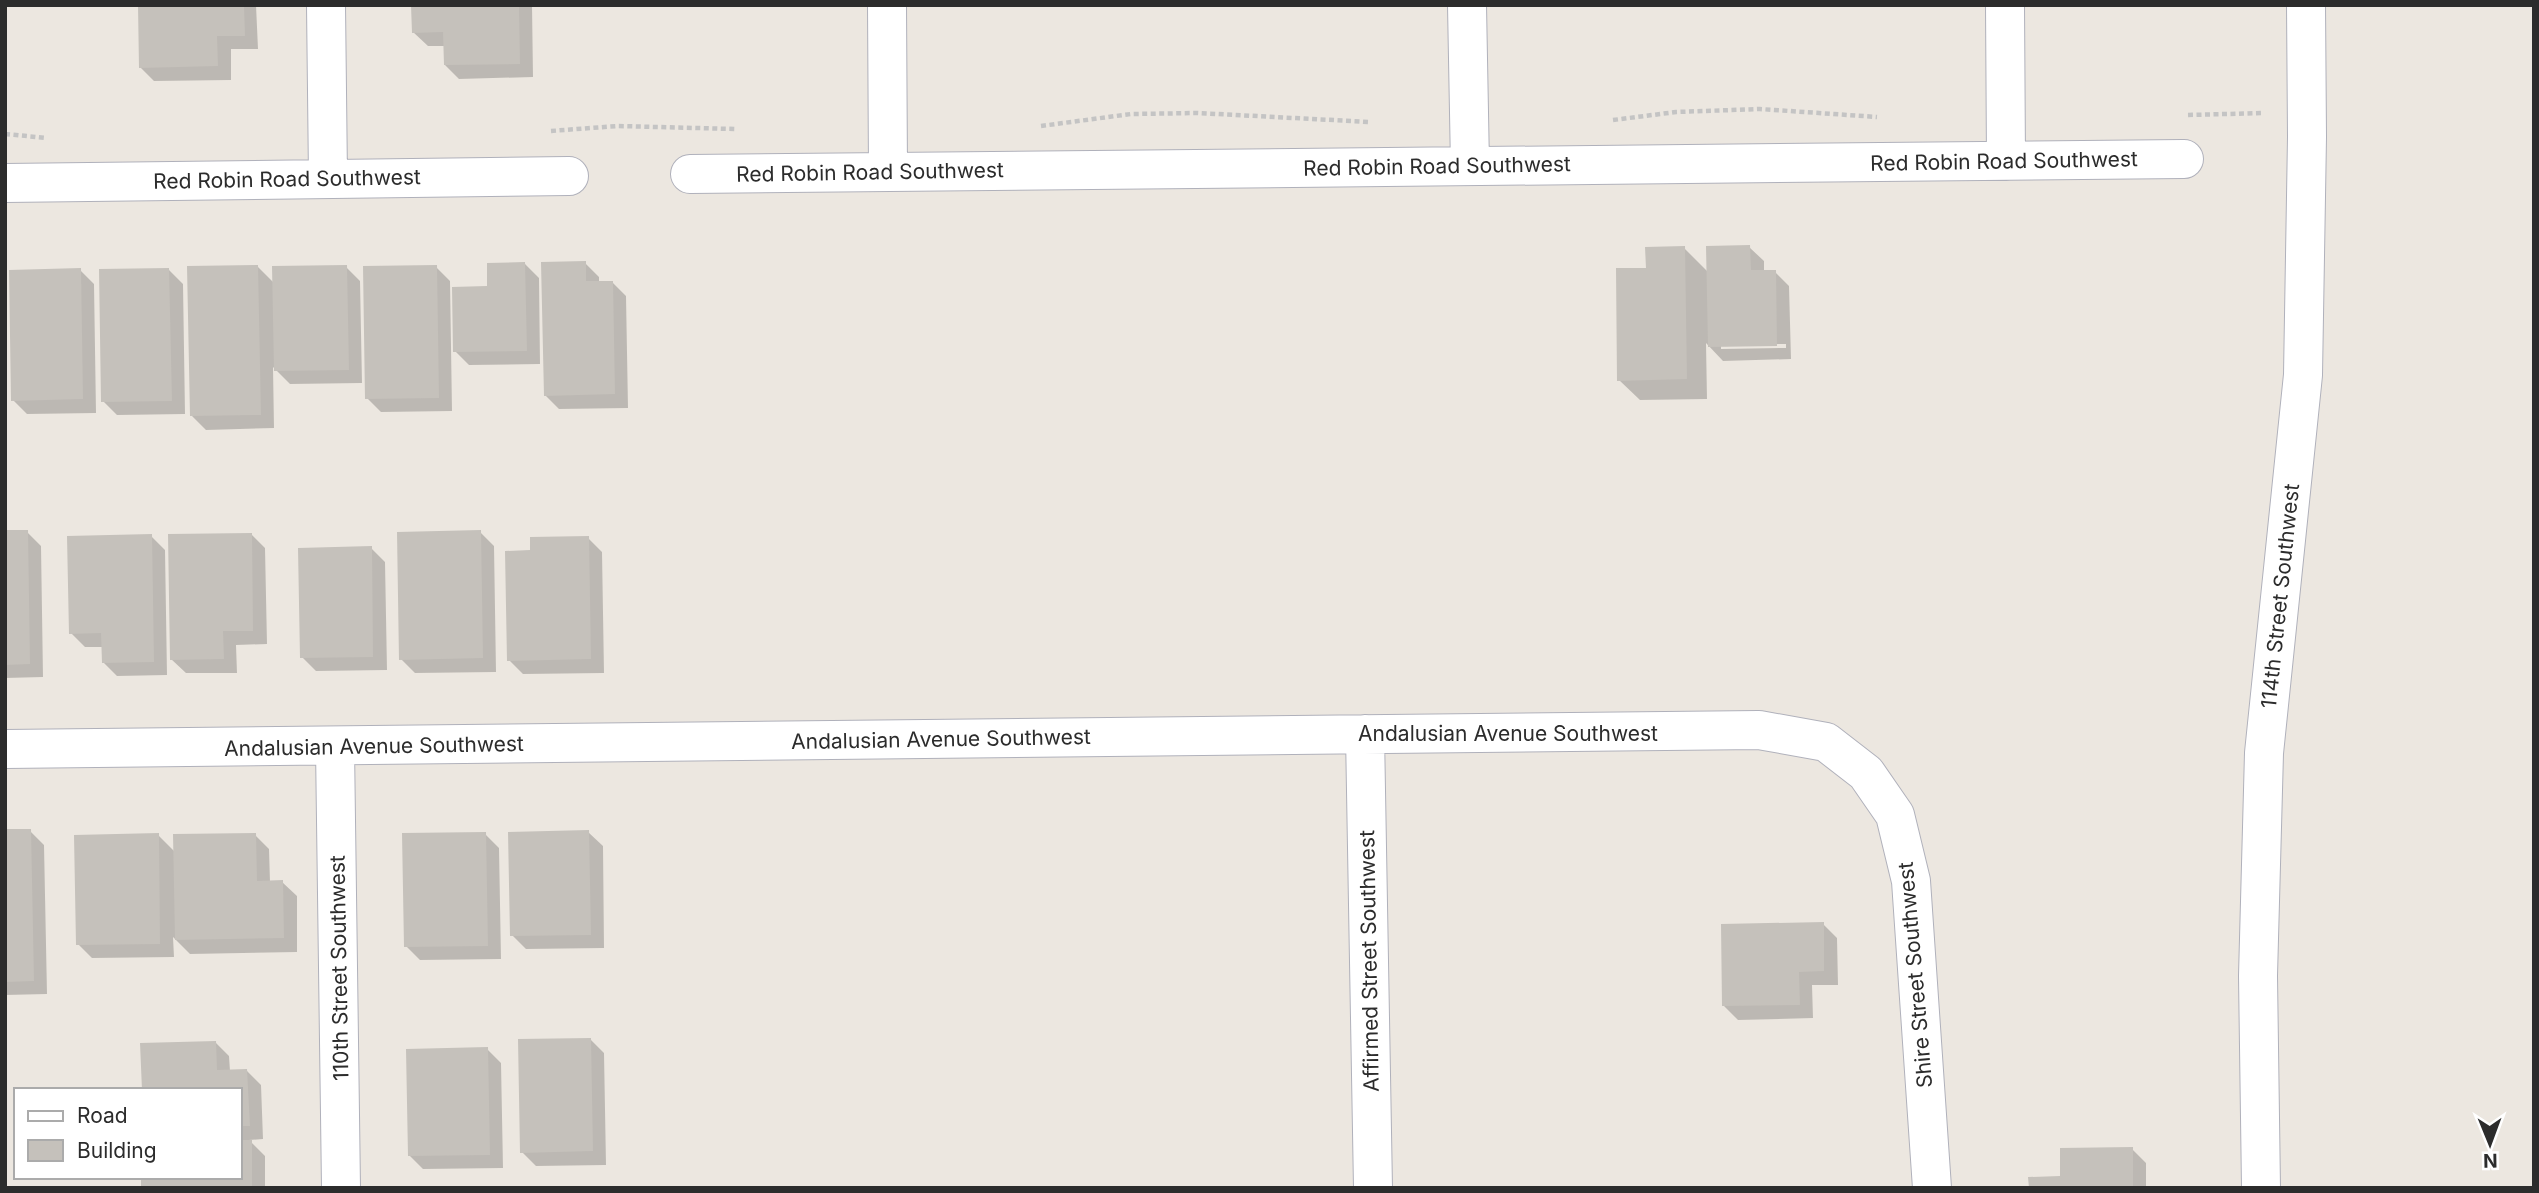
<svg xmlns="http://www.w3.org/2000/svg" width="2539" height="1193" font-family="Inter,sans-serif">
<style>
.shadow{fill:#0003;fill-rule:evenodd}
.building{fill:#c5c1bb}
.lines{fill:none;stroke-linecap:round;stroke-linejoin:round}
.minor-casing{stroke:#b0b1bb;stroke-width:40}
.path{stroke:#c4c4c4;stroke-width:4.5;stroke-dasharray:5 3.5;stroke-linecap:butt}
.minor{stroke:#fff;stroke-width:38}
.labels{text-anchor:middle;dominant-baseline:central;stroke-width:6;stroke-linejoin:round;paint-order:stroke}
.street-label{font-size:21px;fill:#2c2c2c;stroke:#fff}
</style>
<rect width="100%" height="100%" fill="#ece7e0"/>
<path class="shadow" d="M139 5H256L258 49H231V80L154 81 140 67Z
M413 5H532L533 77 459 79 445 65V46H428L413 32Z
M1749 247 1764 261V272H1775L1789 286 1791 359 1723 361 1706 343 1707 399 1640 400 1619 380 1648 269 1684 248 1708 272ZM1786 344V348L1721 349V345Z
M585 263 599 277V283L612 282 626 296 628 408 559 409 545 395Z
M525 264 539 278 540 364 469 365 455 351 489 288Z
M258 267 275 284 346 267 360 281 362 383 290 384 273 367 274 428 206 430 192 416Z
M436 267 450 281 452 411 381 412 367 398Z
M80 270 94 284 96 413 27 414 13 400Z
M169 270 183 284 185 414 117 415 103 401Z
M5 297 7 416H5Z
M5 532H27L41 546 43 677 5 678Z
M480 532 494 546 496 672 415 673 401 659Z
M251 534 265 548 267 644 236 645 237 673H186L171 659Z
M151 536 165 550 167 675 117 676 103 662V647H85L71 633Z
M588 538 602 552 604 673 523 674 509 660 532 552Z
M371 548 385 562 387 670 316 671 302 657Z
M5 831H30L44 845 47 994 5 995Z
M588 832 603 846 604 948 526 949 512 935Z
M485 834 499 848 501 959 420 960 406 946Z
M158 835 175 852 255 835 269 849 270 882H282L297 896V952L190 954 173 937 174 957 92 958 78 944Z
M1823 924 1837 938 1838 985H1812L1813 1018 1738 1020 1724 1006Z
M590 1039 604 1053 606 1165 536 1166 522 1152Z
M215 1042 229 1056 230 1071H247L261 1085 263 1139 249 1140 265 1156V1188H143L240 1177V1090H144Z
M487 1049 501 1063 503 1168 423 1169 409 1155Z
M2132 1149 2146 1163V1188H2030L2062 1178Z"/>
<path class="building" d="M138 5H244L245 36H217L218 66 139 68Z
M411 5H519L520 64 444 65 443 32 412 33Z
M1750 245 1751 270H1776L1777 346 1708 347 1706 246Z
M1685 246 1687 379 1617 381 1616 268H1646L1645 247Z
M586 261V281H613L615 394 544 396 541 262Z
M525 262 527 351 453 352 452 287 487 286V263Z
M258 265 261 415 190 416 187 266Z
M347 265 349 370 274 371 272 266Z
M437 265 439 398 365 399 363 266Z
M81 268 83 399 11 401 9 270Z
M169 268 172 401 101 402 99 269Z
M5 530H28L30 664 5 665Z
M481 530 483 658 399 660 397 532Z
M252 533 253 631H223L224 659 170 660 168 534Z
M152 534 154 662 102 663 101 633 69 634 67 536Z
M589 536 591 659 507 661 505 551 530 550V537Z
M372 546 373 657 300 658 298 548Z
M5 829H31L34 981 5 982Z
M589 830 591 935 510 936 508 832Z
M486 832 488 946 404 947 402 833Z
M159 833 160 944 76 945 74 835Z
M256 833 257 881 283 880 284 938 175 940 173 834Z
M1824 922V971L1799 972 1800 1005 1722 1006 1721 924Z
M591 1038 593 1151 520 1153 518 1039Z
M216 1041 217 1070 247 1069 250 1126H240V1090H142L140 1043Z
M488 1047 490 1155 408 1156 406 1049Z
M240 1140H252V1188H141V1177H240Z
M2133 1147V1188H2029L2028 1177 2060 1176V1148Z"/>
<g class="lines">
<defs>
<path id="minor" d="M326 5 328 178
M887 5 888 171
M1467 5 1470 166
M2005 5 2006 161
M690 174 2184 159
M5 183 569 176
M1365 734 1373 1188
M335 747 341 1188
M5 749 1759 730 1826 742 1866 773 1895 815 1911 881 1932 1188
M2261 1188 2258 976 2264 753 2303 375 2307 137 2306 5"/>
</defs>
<use href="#minor" class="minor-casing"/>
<path class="path" d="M2188 115 2264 113
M1613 120 1676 112 1760 109 1877 117
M1041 126 1131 114 1198 113 1370 122
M551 131 618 126 735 129
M5 134 47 138"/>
<use href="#minor" class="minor"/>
</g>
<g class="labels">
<g class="street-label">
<text transform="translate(2004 161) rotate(-1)">Red Robin Road Southwest</text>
<text transform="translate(1437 166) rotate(-1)">Red Robin Road Southwest</text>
<text transform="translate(870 172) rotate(-1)">Red Robin Road Southwest</text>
<text transform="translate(287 179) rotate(-1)">Red Robin Road Southwest</text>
<text transform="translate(2280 596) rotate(-84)">114th Street Southwest</text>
<text x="1508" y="733">Andalusian Avenue Southwest</text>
<text transform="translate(941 739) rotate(-1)">Andalusian Avenue Southwest</text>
<text transform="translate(374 746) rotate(-1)">Andalusian Avenue Southwest</text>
<text transform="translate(1369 961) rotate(-91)">Affirmed Street Southwest</text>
<text transform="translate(339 968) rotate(-91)">110th Street Southwest</text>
<text transform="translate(1915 975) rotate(-95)">Shire Street Southwest</text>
</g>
</g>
<rect width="2539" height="1193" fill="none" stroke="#2c2c2c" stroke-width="14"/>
<rect x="14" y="1088" width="228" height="91" fill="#ffffff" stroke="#ababab" stroke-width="2"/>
<rect x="28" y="1111" width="35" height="10" fill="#ffffff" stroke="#ababab" stroke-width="2"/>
<text x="77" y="1123" font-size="21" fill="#2c2c2c">Road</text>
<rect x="28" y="1140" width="35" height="21" fill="#c5c1bb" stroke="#ababab" stroke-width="2"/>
<text x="77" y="1158" font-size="21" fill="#2c2c2c">Building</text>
<g transform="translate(2490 1144) rotate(179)" stroke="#ffffff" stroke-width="5" paint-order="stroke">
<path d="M0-5L12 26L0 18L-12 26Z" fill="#2c2c2c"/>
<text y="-10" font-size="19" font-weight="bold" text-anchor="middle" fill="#2c2c2c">N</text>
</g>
</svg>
